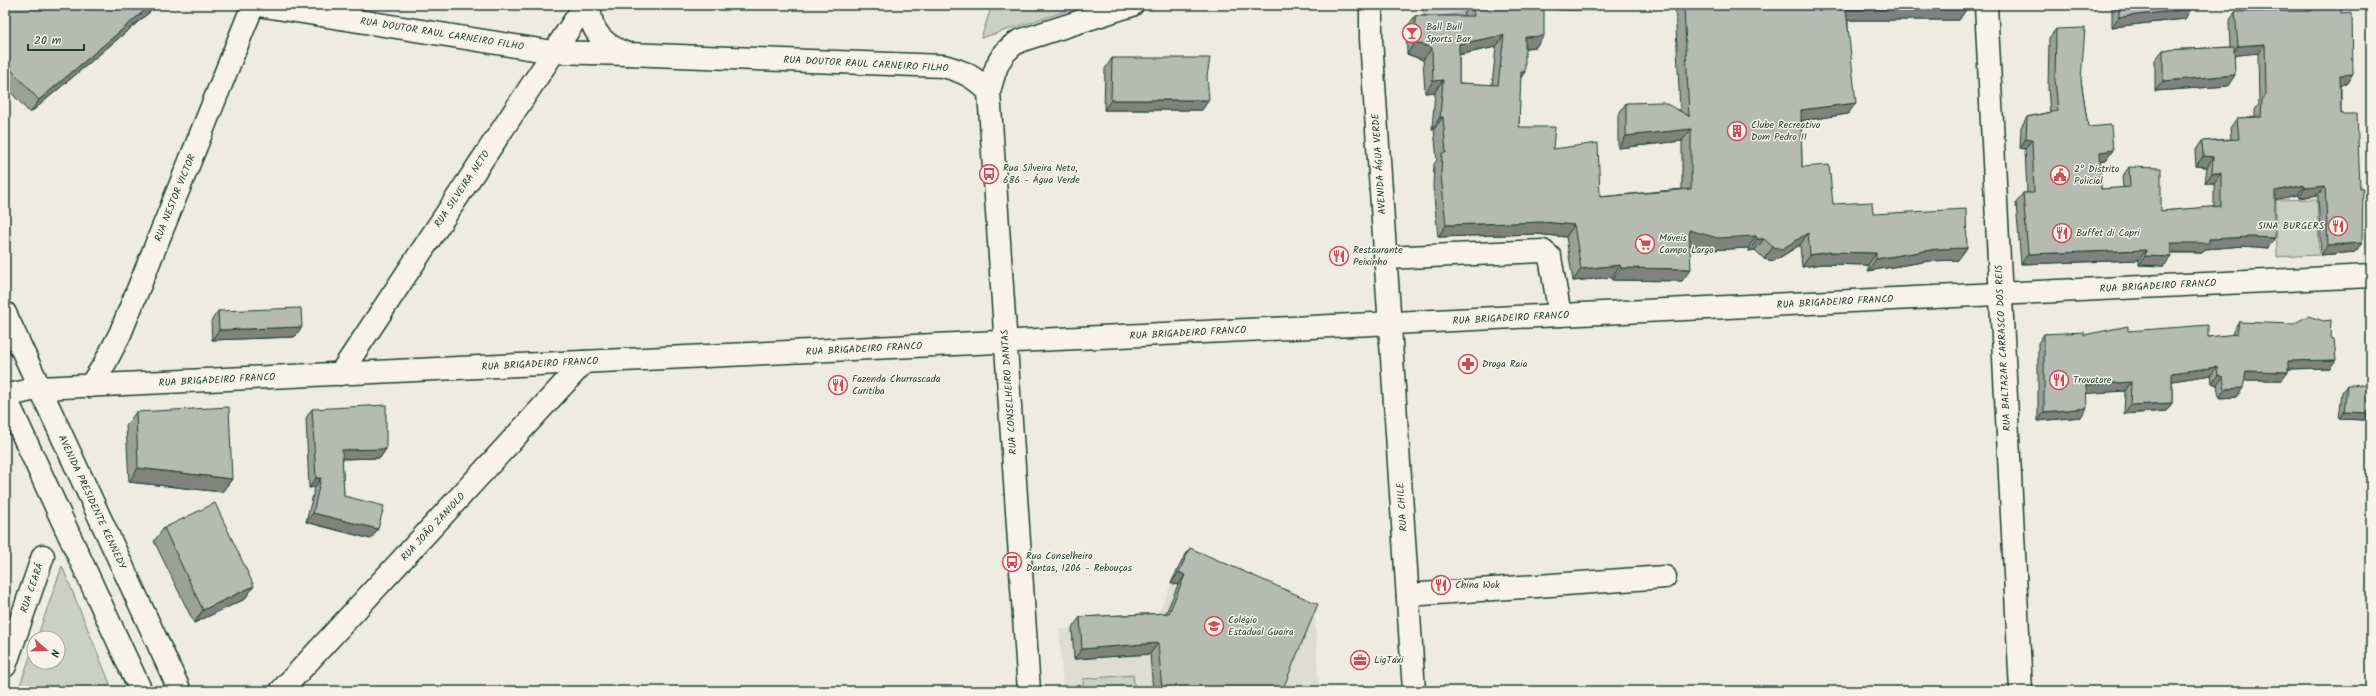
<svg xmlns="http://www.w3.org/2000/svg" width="2376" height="696" font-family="Kalam,sans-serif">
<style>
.built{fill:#ddddd2}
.green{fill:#cccfc4;stroke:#76867c}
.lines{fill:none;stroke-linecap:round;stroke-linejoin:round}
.minor-casing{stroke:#1f3d34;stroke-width:25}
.major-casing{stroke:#1f3d34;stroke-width:25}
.minor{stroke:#f7f3e8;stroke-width:22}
.major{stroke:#f7f3e8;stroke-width:22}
.wall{fill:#9ca197;stroke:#1f3d34;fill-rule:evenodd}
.shaded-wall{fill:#7f837b;stroke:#1f3d34}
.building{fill:#b5bbb0;stroke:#1f3d34;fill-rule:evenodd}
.labels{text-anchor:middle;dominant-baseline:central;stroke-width:3;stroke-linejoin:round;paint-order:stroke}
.poi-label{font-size:10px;fill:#1f3d34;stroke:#f7f3e8;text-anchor:start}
.street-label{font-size:10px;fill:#1f3d34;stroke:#f7f3e8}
</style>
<rect width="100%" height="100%" fill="#eeece1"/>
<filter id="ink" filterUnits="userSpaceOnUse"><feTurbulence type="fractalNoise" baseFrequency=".025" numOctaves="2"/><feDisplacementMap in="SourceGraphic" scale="8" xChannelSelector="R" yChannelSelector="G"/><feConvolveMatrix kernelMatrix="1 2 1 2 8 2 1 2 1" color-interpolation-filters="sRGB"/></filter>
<g filter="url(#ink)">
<path class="built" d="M1183 559 1315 617 1319 691H1063L1059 629 1153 624Z"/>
<path class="green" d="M992 5H1086L981 38Z
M1405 5H1513L1426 19 1422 8Z
M1545 5H1601L1594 11 1559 10Z
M2317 199 2319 255 2277 257 2276 200Z
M62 566 113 691H18L34 645V662H58V638H37Z
M1133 675 1135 691H1083V679Z"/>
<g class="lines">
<defs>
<path id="minor" d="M258 5 553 52 627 54
M1986 5 2021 691
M989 92C995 69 998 54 1019 41L1132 5
M1385 258 1543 251 1550 257 1560 315
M340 374 585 5
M90 386 104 365 120 334 253 5
M1408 595 1665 577
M5 666 43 556
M281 691 584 362"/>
<path id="major" d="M590 5C588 30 605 46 627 54L943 66C963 71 975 77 989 92L1029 691
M1371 5V39L1414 691
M5 313 180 691
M5 396 40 388 2371 276
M5 396 141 691"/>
</defs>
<use href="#minor" class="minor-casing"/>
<use href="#major" class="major-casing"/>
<use href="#minor" class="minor"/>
<use href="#major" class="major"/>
</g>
<path class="wall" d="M5 5H158L30 113 5 86Z
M1470 5H1544L1536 47 1525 48 1520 79 1519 127 1553 149 1600 197 1682 189V141L1618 148V115L1626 103 1680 111 1675 5H1967V8L1959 20H1848V114L1801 121 1802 167 1833 204 1873 214 1958 260 1929 261 1868 271V265L1822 264 1802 267 1800 245 1774 261 1764 259 1755 250 1749 251 1748 248 1709 250 1690 244 1682 281 1612 280V277L1573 281 1566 237 1536 234 1438 237 1433 187 1434 164 1437 160 1434 129H1432L1435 92 1425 93 1423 60 1407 54 1406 28 1415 16H1464V14ZM1496 47 1492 85 1459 83V55Z
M2112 5H2191L2185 19 2112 27Z
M2305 5H2341V13L2353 74 2346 84H2341V114L2362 243 2355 252 2321 255 2318 195 2299 198 2298 195 2275 199 2268 248 2244 246 2205 249 2202 253H2171L2164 266 2139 265V260L2021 264 2016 203 2023 193H2027L2025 149 2020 148 2021 127 2027 117 2050 112 2048 89 2049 38 2056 29 2081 80 2088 127 2113 150 2106 160 2100 161 2101 189 2123 188 2122 177 2129 167 2161 211 2214 207V183H2205L2207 167 2196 166 2195 151 2202 141 2231 139 2230 128 2237 118H2255V110L2259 104 2258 53 2235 55 2228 86 2155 91V60L2163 50 2230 47 2229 22 2235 12H2306Z
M1112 58 1202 110H1104L1105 69Z
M218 311 302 327 294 337 212 340 211 321Z
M2239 322 2330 338V368L2288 369V372L2282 380H2245L2237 397 2219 398 2217 385 2212 383 2211 375 2172 381V403L2166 411 2124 414 2125 391 2086 393 2081 417 2038 421V343L2044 334 2084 335 2128 331 2208 337 2232 335 2233 331Z
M2347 385 2365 420 2339 419 2342 392Z
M312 409 386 449 380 458 342 459 344 496 371 539 306 522 315 487 309 488 306 418Z
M136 412 232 479 222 492 129 482 126 426Z
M164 528 245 599 194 623 154 541Z
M1190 548 1282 691H1153L1150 654 1074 659 1072 628 1080 617 1166 613 1178 585 1171 583 1183 559Z"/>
<path class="shaded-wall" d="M151 5H158L30 113 39 100Z
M1967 8 1959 20H1838L1846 9Z
M2191 9 2185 19 2112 27 2119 17Z
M1504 35 1496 47 1451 56 1459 44Z
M1544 36 1536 47 1517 49 1525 37Z
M1415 42 1432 48 1423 60 1407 54Z
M2265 44 2258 53 2231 56 2238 46Z
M1521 72H1525L1517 84Z
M2353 74 2346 84 2334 85 2340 75Z
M2235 75 2228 86 2155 91 2163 81Z
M1443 80 1435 92 1425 93 1433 81Z
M1111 100H1209L1202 110H1104Z
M1856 103 1848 114 1792 122 1801 110Z
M1440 117H1443L1434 129H1432Z
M1691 129 1682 141 1618 148 1626 136Z
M2026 138 2032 139 2025 149 2020 148Z
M2113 150 2106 160 2093 161 2100 152Z
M2203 156 2213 157 2207 167 2196 166Z
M2212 173H2221L2214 183H2205Z
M2305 185 2298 195 2269 201 2275 191Z
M2325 186 2318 195 2299 198 2305 188Z
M1544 222 1574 225 1566 237 1536 234 1438 237 1446 225Z
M1689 230 1756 236 1748 248 1709 250 1681 242Z
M1808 233 1800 245 1774 261 1764 259 1773 247Z
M2251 237 2275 238 2268 248 2244 246 2205 249 2202 253 2165 252 2171 243 2209 239Z
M1757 239H1764L1755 250 1749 251Z
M2362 243 2355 252 2321 255 2328 245Z
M1967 248 1958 260 1929 261 1868 271 1876 259 1937 249Z
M2146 250 2139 260 2021 264 2028 254Z
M1830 252 1876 253 1868 265 1822 264 1802 267 1810 255Z
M2145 256 2171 257 2164 266 2139 265Z
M1620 265 1612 277 1573 281 1581 269Z
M1621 268 1691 269 1682 281 1612 280Z
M302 327 294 337 212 340 219 330Z
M2336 360 2330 368 2282 369 2288 361Z
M2217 367 2211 375 2166 382 2172 373Z
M2246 371 2288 372 2282 380H2240Z
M2218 375 2223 377 2217 385 2212 383Z
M2131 382 2125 391 2080 394 2086 385Z
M2243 388 2237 397 2219 398 2225 389Z
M2172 403 2166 411 2124 414 2130 405Z
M2087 408 2081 417 2038 421 2044 412Z
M2344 412 2370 413 2365 420 2339 419Z
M386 449 380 458 335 459 342 450Z
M138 468 232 479 222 492 129 482Z
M316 478H321L315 487 309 488Z
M313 513 378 529 371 539 306 522Z
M1179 572 1185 575 1178 585 1171 583Z
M254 586 245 599 194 623 203 610Z
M1158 643 1150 654 1074 659 1082 649Z"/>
<path class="building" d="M5 5H151L39 100 5 63Z
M1472 5H1544V36L1525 37V72H1521L1519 127H1555L1553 149 1598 143 1600 197 1691 189V129L1626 136V103L1663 102 1689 116 1684 5H1967V8L1846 9 1856 103 1801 110 1802 167 1829 165 1833 204 1872 202 1873 214 1966 209 1967 248 1937 249 1876 259V253L1830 252 1810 255 1808 233 1782 249 1773 247 1764 239H1757L1756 236 1718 238 1689 230 1691 269 1621 268 1620 265 1581 269 1574 225 1544 222 1446 225 1441 175 1442 153H1446L1443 117H1440L1443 80 1433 81 1432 48 1415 42V16H1474ZM1504 35 1498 85 1459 83V44Z
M2119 5H2191V9L2119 17Z
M2312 5H2341V13L2352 12 2353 74 2340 75 2341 114H2357L2360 188H2363L2362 243 2328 245 2325 186 2305 188V185L2275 191V238L2251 237 2209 239V243H2171V257L2145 256 2146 250 2028 254 2023 193H2034L2032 139 2026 138 2027 117 2058 111 2055 80 2056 29 2085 28 2081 80 2088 127 2111 125 2113 150 2100 152 2101 189 2130 187 2129 167 2161 168V211L2221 206V173H2212L2213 157 2203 156 2202 141 2239 139 2237 118 2261 117 2262 100 2266 94 2265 44 2238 46 2235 12 2312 11Z
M2234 47 2235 75 2163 81V50Z
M1112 58H1210L1207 76 1209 100H1111Z
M301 308 302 327 219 330 218 311Z
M2308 316 2324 321 2331 320 2330 338 2334 339 2336 360 2288 361V372L2246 371 2243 388 2225 389 2223 377 2218 375 2217 367 2172 373V403L2130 405 2131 382 2086 385 2087 408 2044 412V334L2084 332V335L2128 326V331L2208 325V337L2237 334 2239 322 2293 324Z
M2370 384V413L2344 412 2347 385Z
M386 405V449L342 450 344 496 384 506 378 529 313 513 321 478H316L312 409Z
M229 407 232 479 138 468 136 412Z
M215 503 254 586 203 610 164 528Z
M1190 548 1318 604 1282 691H1150L1162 690 1158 643 1082 649 1080 617 1169 613 1185 575 1179 572Z"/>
</g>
<defs>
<symbol id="bar-ring" viewBox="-11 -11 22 22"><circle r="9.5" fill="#f7f3e8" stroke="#d1495b" stroke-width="1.5"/><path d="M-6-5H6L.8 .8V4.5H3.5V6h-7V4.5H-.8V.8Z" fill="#d1495b"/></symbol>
<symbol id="building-ring" viewBox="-11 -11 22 22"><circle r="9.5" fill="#f7f3e8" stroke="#d1495b" stroke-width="1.5"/><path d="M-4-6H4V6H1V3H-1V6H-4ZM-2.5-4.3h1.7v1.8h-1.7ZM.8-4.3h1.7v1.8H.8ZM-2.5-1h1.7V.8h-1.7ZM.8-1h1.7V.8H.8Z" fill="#d1495b"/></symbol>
<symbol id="bus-ring" viewBox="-11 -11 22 22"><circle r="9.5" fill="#f7f3e8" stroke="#d1495b" stroke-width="1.5"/><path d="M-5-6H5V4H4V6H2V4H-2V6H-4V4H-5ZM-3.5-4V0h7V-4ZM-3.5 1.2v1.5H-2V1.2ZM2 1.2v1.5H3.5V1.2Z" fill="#d1495b"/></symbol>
<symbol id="civic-ring" viewBox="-11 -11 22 22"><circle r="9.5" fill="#f7f3e8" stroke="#d1495b" stroke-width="1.5"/><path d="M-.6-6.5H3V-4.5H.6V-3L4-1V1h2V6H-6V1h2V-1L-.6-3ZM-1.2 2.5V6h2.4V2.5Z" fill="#d1495b"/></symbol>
<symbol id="restaurant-ring" viewBox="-11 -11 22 22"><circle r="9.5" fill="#f7f3e8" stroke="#d1495b" stroke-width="1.5"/><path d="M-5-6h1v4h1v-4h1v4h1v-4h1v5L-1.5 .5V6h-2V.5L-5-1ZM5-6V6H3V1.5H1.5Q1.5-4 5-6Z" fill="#d1495b"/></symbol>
<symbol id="supermarket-ring" viewBox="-11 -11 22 22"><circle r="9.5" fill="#f7f3e8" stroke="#d1495b" stroke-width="1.5"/><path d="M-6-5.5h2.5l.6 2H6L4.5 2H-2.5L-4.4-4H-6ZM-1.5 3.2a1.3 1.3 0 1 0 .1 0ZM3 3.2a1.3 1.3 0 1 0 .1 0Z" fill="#d1495b"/></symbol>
<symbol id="pharmacy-ring" viewBox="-11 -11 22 22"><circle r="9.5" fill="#f7f3e8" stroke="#d1495b" stroke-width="1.5"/><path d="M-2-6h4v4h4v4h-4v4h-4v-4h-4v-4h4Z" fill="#d1495b"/></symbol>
<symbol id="school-ring" viewBox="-11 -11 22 22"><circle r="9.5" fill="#f7f3e8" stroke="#d1495b" stroke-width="1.5"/><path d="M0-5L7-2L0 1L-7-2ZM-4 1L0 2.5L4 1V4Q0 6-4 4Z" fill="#d1495b"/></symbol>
<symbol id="office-ring" viewBox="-11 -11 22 22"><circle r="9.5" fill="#f7f3e8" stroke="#d1495b" stroke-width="1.5"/><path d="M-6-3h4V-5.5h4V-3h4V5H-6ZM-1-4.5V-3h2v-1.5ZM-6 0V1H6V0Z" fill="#d1495b"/></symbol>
</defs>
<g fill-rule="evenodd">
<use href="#bar-ring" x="1401" y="22" width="22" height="22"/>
<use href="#building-ring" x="1726" y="120" width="22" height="22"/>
<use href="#bus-ring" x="978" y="163" width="22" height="22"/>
<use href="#civic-ring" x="2049" y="164" width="22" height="22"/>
<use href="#restaurant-ring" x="2327" y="215" width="22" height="22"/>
<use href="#restaurant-ring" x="2051" y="222" width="22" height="22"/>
<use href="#supermarket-ring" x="1634" y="233" width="22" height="22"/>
<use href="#restaurant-ring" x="1328" y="245" width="22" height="22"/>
<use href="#pharmacy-ring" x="1457" y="353" width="22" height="22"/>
<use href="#restaurant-ring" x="2048" y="369" width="22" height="22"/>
<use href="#restaurant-ring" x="827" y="374" width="22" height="22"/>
<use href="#bus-ring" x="1001" y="551" width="22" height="22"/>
<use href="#restaurant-ring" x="1430" y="574" width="22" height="22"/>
<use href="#school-ring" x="1203" y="615" width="22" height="22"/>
<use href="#office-ring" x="1349" y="649" width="22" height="22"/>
</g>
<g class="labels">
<g class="poi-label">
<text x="1426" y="27">Ball Bull<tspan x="1426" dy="12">Sports Bar</tspan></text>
<text x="1751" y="125">Clube Recreativo<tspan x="1751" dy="12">Dom Pedro II</tspan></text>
<text x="1003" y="168">Rua Silveira Neto,<tspan x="1003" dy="12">686 - Água Verde</tspan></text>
<text x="2074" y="169">2º Distrito<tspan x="2074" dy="12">Policial</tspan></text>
<text x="2324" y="226" text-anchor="end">SINA BURGERS</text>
<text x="2076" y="233">Buffet di Capri</text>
<text x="1659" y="238">Móveis<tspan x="1659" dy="12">Campo Largo</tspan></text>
<text x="1353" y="250">Restaurante<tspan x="1353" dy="12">Peixinho</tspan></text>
<text x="1482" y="364">Droga Raia</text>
<text x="852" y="379">Fazenda Churrascada<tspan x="852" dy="12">Curitiba</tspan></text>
<text x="2073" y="380">Trovatore</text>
<text x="1026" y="556">Rua Conselheiro<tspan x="1026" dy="12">Dantas, 1206 - Rebouças</tspan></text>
<text x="1455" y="585">China Wok</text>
<text x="1228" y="620">Colégio<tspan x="1228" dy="12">Estadual Guaíra</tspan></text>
<text x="1374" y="660">LigTáxi</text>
</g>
<g class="street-label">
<text transform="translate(442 34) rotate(9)">RUA DOUTOR RAUL CARNEIRO FILHO</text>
<text transform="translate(866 64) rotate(3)">RUA DOUTOR RAUL CARNEIRO FILHO</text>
<text transform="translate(1379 164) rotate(-94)">AVENIDA ÁGUA VERDE</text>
<text transform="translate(462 189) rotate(-56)">RUA SILVEIRA NETO</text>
<text transform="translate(175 198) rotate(-68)">RUA NESTOR VICTOR</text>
<text transform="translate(2158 286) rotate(-3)">RUA BRIGADEIRO FRANCO</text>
<text transform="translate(1835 302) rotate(-3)">RUA BRIGADEIRO FRANCO</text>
<text transform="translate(1511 318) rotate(-3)">RUA BRIGADEIRO FRANCO</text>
<text transform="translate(1188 333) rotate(-3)">RUA BRIGADEIRO FRANCO</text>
<text transform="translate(2003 348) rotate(-93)">RUA BALTAZAR CARRASCO DOS REIS</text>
<text transform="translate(864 349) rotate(-3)">RUA BRIGADEIRO FRANCO</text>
<text transform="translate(540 364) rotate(-3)">RUA BRIGADEIRO FRANCO</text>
<text transform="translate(217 380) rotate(-3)">RUA BRIGADEIRO FRANCO</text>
<text transform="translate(1009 392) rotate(-94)">RUA CONSELHEIRO DANTAS</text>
<text transform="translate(92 502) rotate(65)">AVENIDA PRESIDENTE KENNEDY</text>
<text transform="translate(1402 507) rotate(-94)">RUA CHILE</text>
<text transform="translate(433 527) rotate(-47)">RUA JOÃO ZANIOLO</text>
<text transform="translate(32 588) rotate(-71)">RUA CEARÁ</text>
</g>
</g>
<rect width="2376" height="696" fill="none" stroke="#f7f3e8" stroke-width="20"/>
<rect x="10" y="10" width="2356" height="676" fill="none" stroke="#1f3d34" stroke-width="1.5" filter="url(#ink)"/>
<g transform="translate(46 650) rotate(110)"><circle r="19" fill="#f7f3e8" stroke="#a1aaa0"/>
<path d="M0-3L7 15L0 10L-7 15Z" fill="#d1495b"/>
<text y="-6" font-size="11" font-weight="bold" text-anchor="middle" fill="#1f3d34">N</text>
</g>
<path d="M28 44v6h56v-6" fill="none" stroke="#1f3d34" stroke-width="2"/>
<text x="34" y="44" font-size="12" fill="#1f3d34" stroke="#f7f3e8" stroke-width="3" paint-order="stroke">20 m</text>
</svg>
